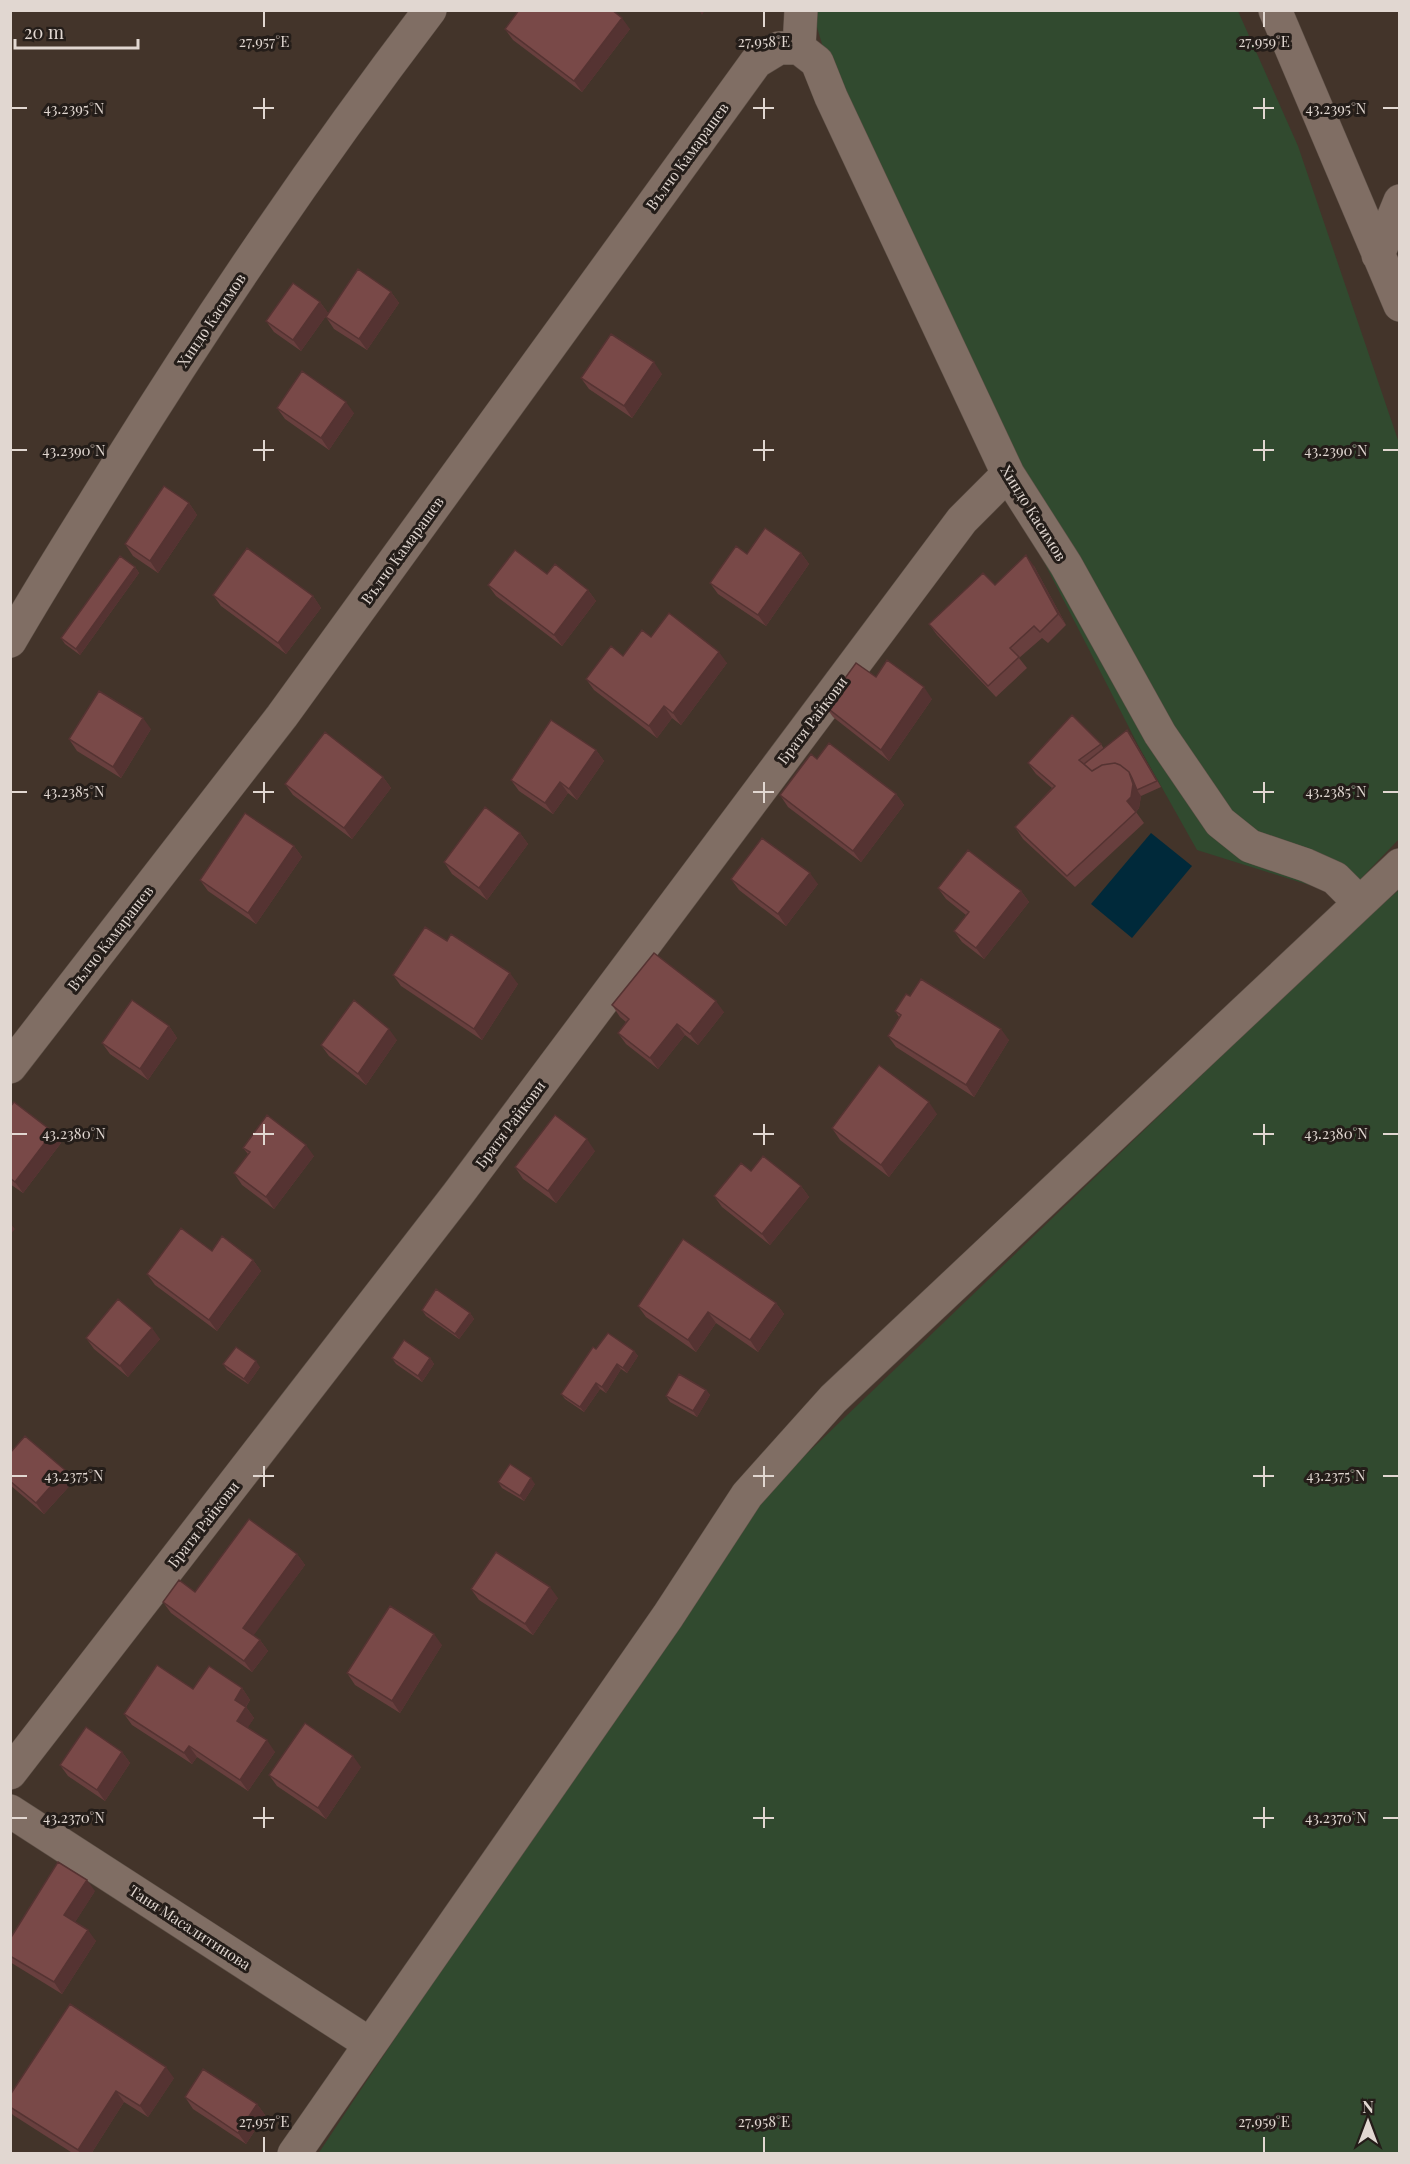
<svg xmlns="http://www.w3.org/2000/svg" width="1410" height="2164" font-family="'Playfair Display',serif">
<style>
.green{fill:#314a2f}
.water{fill:#00293a}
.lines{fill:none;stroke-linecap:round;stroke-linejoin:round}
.minor-casing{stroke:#5d5047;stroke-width:34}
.minor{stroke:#806e64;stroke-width:33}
.wall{fill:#683f3e}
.shaded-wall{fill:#553332}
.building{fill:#794948;stroke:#553332;stroke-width:1.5}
.ticks{fill:none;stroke:#e1d7d1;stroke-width:2}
.labels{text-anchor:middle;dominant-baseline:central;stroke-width:6;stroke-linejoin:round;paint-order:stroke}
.street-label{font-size:15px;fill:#e1d7d1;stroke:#241d19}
.ticks-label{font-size:15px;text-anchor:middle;fill:#e1d7d1;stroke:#241d19;stroke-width:6;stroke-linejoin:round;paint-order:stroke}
</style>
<rect width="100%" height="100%" fill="#43342a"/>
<path class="green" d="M812 11H1238L1298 146 1399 443V839L1344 896 1197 850 1138 745 985 447 853 146Z
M1399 890V2153L318 2154 745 1513 1355 928Z"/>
<path class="water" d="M1151 833 1192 866 1132 938 1091 904Z"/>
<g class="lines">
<defs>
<path id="minor" d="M1275 10 1400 305
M799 48 817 62 831 97 1008 474 1066 565 1160 734 1220 822 1250 846 1306 865 1335 878 1359 902
M799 48 801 10
M1378 255 1400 201
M10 641C44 582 81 524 117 466 214 310 318 157 430 10
M10 1067 282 716 756 62 779 48H799
M10 1773 458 1194 962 520 1008 474
M10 1811 370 2044
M294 2154 668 1616 747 1495 833 1399 1400 865"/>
</defs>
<use href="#minor" class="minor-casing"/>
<use href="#minor" class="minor"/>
</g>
<path class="wall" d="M505 29H630L582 92 513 40Z
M391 292 399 303 367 350 334 329 326 317Z
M320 302 328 313 301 351 274 332 266 321Z
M662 374 632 418 589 389 581 378Z
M277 408 354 413 329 450 285 419Z
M189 503 197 515 158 573 133 556 125 544Z
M801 553 809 564 766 626 718 594 710 583Z
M1034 566 1066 625 1048 643 1042 638 1019 658 1027 668 996 697 937 635 929 624 995 585Z
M135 567 139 573 80 655 65 644 61 638Z
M547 574 588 590 596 601 562 646 496 596 488 585Z
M213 595 313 596 321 608 286 654 221 606Z
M651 637 727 663 681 725 672 718 657 738 594 690 586 679 623 656Z
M876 677 932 699 889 761 833 717 825 706Z
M151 729 121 778 77 751 69 739Z
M1131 735 1161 787 1141 796 1139 808 1136 812 1144 823 1075 887 1023 839 1015 827 1052 788 1036 774 1028 763 1101 744 1104 749Z
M596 750 604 761 577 800 568 793 553 814 519 791 511 780Z
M817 759 896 794 904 805 861 862 788 807 780 795Z
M383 777 391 788 352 839 293 795 285 784Z
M520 833 528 844 487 900 452 874 444 862Z
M294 846 302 857 256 924 208 891 200 880Z
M731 879 818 884 786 926 739 890Z
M938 888 1021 891 1029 902 984 959 962 942 954 931 966 915 946 899Z
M447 941 518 984 482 1040 401 986 393 975Z
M910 996 1009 1040 974 1097 896 1047 888 1036 899 1017 895 1011Z
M612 1005 724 1012 698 1045 685 1035 658 1069 626 1044 618 1033 626 1022 620 1017Z
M169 1026 177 1038 148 1080 110 1054 102 1043Z
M397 1040 366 1085 329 1056 321 1045Z
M10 1107 61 1143 23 1193 10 1184Z
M937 1114 889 1177 840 1140 832 1128Z
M243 1148 314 1156 274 1209 242 1185 234 1173 248 1154Z
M595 1151 556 1203 523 1179 515 1167Z
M751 1171 801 1186 809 1197 770 1245 722 1207 714 1196Z
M212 1251 253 1260 261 1271 217 1331 155 1285 147 1274Z
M776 1303 784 1314 758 1352 716 1323 696 1352 646 1317 638 1306Z
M422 1310 470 1313 474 1319 459 1339 426 1316Z
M86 1338 160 1339 128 1377 94 1349Z
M596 1349 634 1351 638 1356 627 1373 621 1369 606 1393 600 1389 584 1412 565 1399 561 1394Z
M392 1358H430L434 1364 422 1382 396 1364Z
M223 1364 260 1367 248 1384 227 1370Z
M706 1390 710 1395 697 1417 670 1402 666 1396Z
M10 1453 73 1482 44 1514 10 1485Z
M498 1482 535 1484 524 1501 502 1488Z
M297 1554 305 1565 253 1635 260 1640 268 1651 252 1672 171 1613 163 1602 195 1592Z
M471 1589 558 1598 533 1635 479 1600Z
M442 1645 400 1713 355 1685 347 1673Z
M242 1688 250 1700 246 1707 254 1718 247 1728 275 1752 248 1791 197 1757 192 1764 132 1725 124 1714 193 1689Z
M122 1752 130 1763 105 1801 68 1776 60 1765Z
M361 1767 326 1819 277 1786 269 1775Z
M95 1891 75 1922 96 1941 62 1994 10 1962V1939Z
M174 2078 148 2117 124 2102 91 2154H74L13 2115 10 2111V2095Z
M185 2097 257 2104 265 2115 246 2144 193 2109Z"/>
<path class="shaded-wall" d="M699 10H705L702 15Z
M622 18 630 29 582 92 574 81Z
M391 292 399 303 367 350 359 339Z
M320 302 328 313 301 351 293 340Z
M654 362 662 374 632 418 624 406Z
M346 402 354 413 329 450 321 438Z
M189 503 197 515 158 573 150 561Z
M801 553 809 564 766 626 758 615Z
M1026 555 1034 566 1066 625 1058 614Z
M135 567 139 573 80 655 76 649Z
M588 590 596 601 562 646 554 635Z
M313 596 321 608 286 654 278 643Z
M719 652 727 663 681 725 673 713Z
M924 687 932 699 889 761 881 750Z
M664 706 672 718 657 738 649 726Z
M143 718 151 729 121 778 113 767Z
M596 750 604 761 577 800 569 789Z
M1129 772 1137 783V790L1141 796 1139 808 1135 813 1127 801Z
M383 777 391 788 352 839 344 828Z
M560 782 568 793 553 814 545 803Z
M896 794 904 805 861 862 853 851Z
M520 833 528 844 487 900 479 888Z
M294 846 302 857 256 924 248 913Z
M810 873 818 884 786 926 778 914Z
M1021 891 1029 902 984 959 976 948Z
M510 973 518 984 482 1040 474 1029Z
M716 1001 724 1012 698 1045 690 1034Z
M677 1024 685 1035 658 1069 650 1058Z
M169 1026 177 1038 148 1080 140 1069Z
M389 1029 397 1040 366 1085 358 1074Z
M1001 1029 1009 1040 974 1097 966 1085Z
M929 1102 937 1114 889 1177 881 1165Z
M53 1132 61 1143 23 1193 15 1182Z
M587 1139 595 1151 556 1203 548 1191Z
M306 1145 314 1156 274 1209 266 1197Z
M801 1186 809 1197 770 1245 762 1234Z
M10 1223 15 1229 10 1235Z
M253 1260 261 1271 217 1331 209 1320Z
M776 1303 784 1314 758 1352 750 1340Z
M708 1312 716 1323 696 1352 688 1340Z
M470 1313 474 1319 459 1339 455 1334Z
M152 1328 160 1339 128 1377 120 1366Z
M634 1351 638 1356 627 1373 623 1368Z
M430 1358 434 1364 422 1382 418 1376Z
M256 1361 260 1367 248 1384 244 1379Z
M617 1364 621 1369 606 1393 602 1387Z
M596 1383 600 1389 584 1412 580 1407Z
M706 1390 710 1395 697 1417 693 1411Z
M65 1470 73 1482 44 1514 36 1503Z
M531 1478 535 1484 524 1501 520 1496Z
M297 1554 305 1565 251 1639 243 1628Z
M550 1587 558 1598 533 1635 525 1624Z
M434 1634 442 1645 400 1713 392 1701Z
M260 1640 268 1651 252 1672 244 1661Z
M242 1688 250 1700 243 1711 235 1700Z
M246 1707 254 1718 245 1732 237 1721Z
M267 1740 275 1752 248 1791 240 1780Z
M189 1746 197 1757 192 1764 184 1753Z
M122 1752 130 1763 105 1801 97 1790Z
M353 1756 361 1767 326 1819 318 1808Z
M87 1880 95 1891 72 1927 64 1915Z
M88 1930 96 1941 62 1994 54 1982Z
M166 2067 174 2078 148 2117 140 2106Z
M116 2091 124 2102 91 2154H80L78 2150Z
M257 2104 265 2115 246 2144 238 2133Z"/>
<path class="building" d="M519 10H612L622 18 574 81 505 29Z
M358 269 391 292 359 339 326 317Z
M293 283 320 302 293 340 266 321Z
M611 334 654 362 624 406 581 378Z
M302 371 346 402 321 438 277 408Z
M164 486 189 503 150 561 125 544Z
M765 528 801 553 758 615 710 583 736 546 747 554Z
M247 548 313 596 278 643 213 595Z
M515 550 547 574 555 564 588 590 554 635 488 585Z
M1026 555 1058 614 1040 632 1034 626 1010 648 1019 657 988 686 929 624 983 573 995 585Z
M120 556 135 567 76 649 61 638Z
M669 613 719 652 673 713 664 706 649 726 586 679 611 646 623 656 642 630 651 637Z
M887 660 924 687 881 750 825 706 856 663 876 677Z
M99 691 143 718 113 767 69 739Z
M1072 715 1101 744 1079 760 1092 771 1102 765 1115 763 1120 765 1129 772 1133 784 1131 797 1127 801 1136 812 1067 876 1015 827 1055 786 1028 763Z
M551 720 596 750 569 789 560 782 545 803 511 780Z
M1127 730 1157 781 1137 790 1132 778 1129 772 1120 765 1115 763 1102 765 1092 771 1084 764Z
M325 732 383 777 344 828 285 784Z
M829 743 896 794 853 851 780 795 811 754 817 759Z
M485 807 520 833 479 888 444 862Z
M245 813 294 846 248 913 200 880Z
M762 838 810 873 778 914 731 879Z
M968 850 1021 891 976 948 954 931 969 912 938 888Z
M425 927 447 941 451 934 510 973 474 1029 393 975Z
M654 953 716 1001 690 1034 677 1024 650 1058 618 1033 629 1019 612 1005Z
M921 979 1001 1029 966 1085 888 1036 901 1015 895 1011 906 994 910 996Z
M132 1000 169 1026 140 1069 102 1043Z
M354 1000 389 1029 358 1074 321 1045Z
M879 1065 929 1102 881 1165 832 1128Z
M14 1102 53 1132 15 1182 10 1178V1107Z
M267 1115 306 1145 266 1197 234 1173 250 1152 243 1148Z
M555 1115 587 1139 548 1191 515 1167Z
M763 1156 801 1186 762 1234 714 1196 741 1163 751 1171Z
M181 1228 212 1251 222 1236 253 1260 209 1320 147 1274Z
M683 1239 776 1303 750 1340 708 1312 688 1340 638 1306Z
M436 1289 470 1313 455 1334 422 1310Z
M118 1299 152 1328 120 1366 86 1338Z
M608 1333 634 1351 623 1368 617 1364 602 1387 596 1383 580 1407 561 1394 593 1347 596 1349Z
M404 1340 430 1358 418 1376 392 1358Z
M236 1347 256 1361 244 1379 223 1364Z
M679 1374 706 1390 693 1411 666 1396Z
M25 1436 65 1470 36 1503 10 1481V1453Z
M510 1464 531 1478 520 1496 498 1482Z
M249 1519 297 1554 243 1628 260 1640 244 1661 163 1602 179 1580 195 1592Z
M496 1552 550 1587 525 1624 471 1589Z
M390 1606 434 1634 392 1701 347 1673Z
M157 1665 193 1689 209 1666 242 1688 235 1700 246 1707 237 1721 267 1740 240 1780 189 1746 184 1753 124 1714Z
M305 1723 353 1756 318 1808 269 1775Z
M86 1727 122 1752 97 1790 60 1765Z
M58 1862 87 1880 64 1915 88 1930 54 1982 10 1956V1939Z
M70 2004 166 2067 140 2106 116 2091 78 2150 10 2107V2095Z
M203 2069 257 2104 238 2133 185 2097Z"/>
<path class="ticks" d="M264 12V27M764 12V27M1264 12V27M264 98V119M764 98V119M1264 98V119M12 108H27M253 108H274M753 108H774M1253 108H1274M1383 108H1398M264 440V461M764 440V461M1264 440V461M12 450H27M253 450H274M753 450H774M1253 450H1274M1383 450H1398M264 782V803M764 782V803M1264 782V803M12 792H27M253 792H274M753 792H774M1253 792H1274M1383 792H1398M264 1124V1145M764 1124V1145M1264 1124V1145M12 1134H27M253 1134H274M753 1134H774M1253 1134H1274M1383 1134H1398M264 1466V1487M764 1466V1487M1264 1466V1487M12 1476H27M253 1476H274M753 1476H774M1253 1476H1274M1383 1476H1398M264 1807V1828M764 1807V1828M1264 1807V1828M12 1818H27M253 1818H274M753 1818H774M1253 1818H1274M1383 1818H1398M264 2137V2152M764 2137V2152M1264 2137V2152"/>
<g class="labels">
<g class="street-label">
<text transform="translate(687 156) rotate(-54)">Вълчо Камарашев</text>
<text transform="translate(211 320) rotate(-56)">Хиндо Касимов</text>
<text transform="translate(1034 513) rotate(58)">Хиндо Касимов</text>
<text transform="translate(402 550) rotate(-54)">Вълчо Камарашев</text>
<text transform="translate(812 720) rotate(-53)">Братя Райкови</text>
<text transform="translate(110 938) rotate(-52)">Вълчо Камарашев</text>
<text transform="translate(510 1124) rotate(-53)">Братя Райкови</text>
<text transform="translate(203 1524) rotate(-52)">Братя Райкови</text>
<text transform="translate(190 1927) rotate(33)">Таня Масалитинова</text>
</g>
</g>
<g class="ticks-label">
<text x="264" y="47">27.957°E</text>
<text x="764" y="47">27.958°E</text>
<text x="1264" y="47">27.959°E</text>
<text x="74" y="114">43.2395°N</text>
<text x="1336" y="114">43.2395°N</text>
<text x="74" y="456">43.2390°N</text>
<text x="1336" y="456">43.2390°N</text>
<text x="74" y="797">43.2385°N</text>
<text x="1336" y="797">43.2385°N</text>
<text x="74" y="1139">43.2380°N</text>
<text x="1336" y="1139">43.2380°N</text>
<text x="74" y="1481">43.2375°N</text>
<text x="1336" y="1481">43.2375°N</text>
<text x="74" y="1823">43.2370°N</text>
<text x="1336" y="1823">43.2370°N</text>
<text x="264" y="2127">27.957°E</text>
<text x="764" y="2127">27.958°E</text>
<text x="1264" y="2127">27.959°E</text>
</g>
<rect width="1410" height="2164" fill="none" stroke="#e1d7d1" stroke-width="24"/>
<g transform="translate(1368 2122)" stroke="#241d19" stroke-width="4.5" paint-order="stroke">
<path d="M0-4.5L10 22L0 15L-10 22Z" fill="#e1d7d1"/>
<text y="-9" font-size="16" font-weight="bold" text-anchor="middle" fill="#e1d7d1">N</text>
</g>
<path d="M15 39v9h123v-9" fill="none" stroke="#e1d7d1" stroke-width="3"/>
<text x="24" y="39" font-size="18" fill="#e1d7d1" stroke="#241d19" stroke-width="4.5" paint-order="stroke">20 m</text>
</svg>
